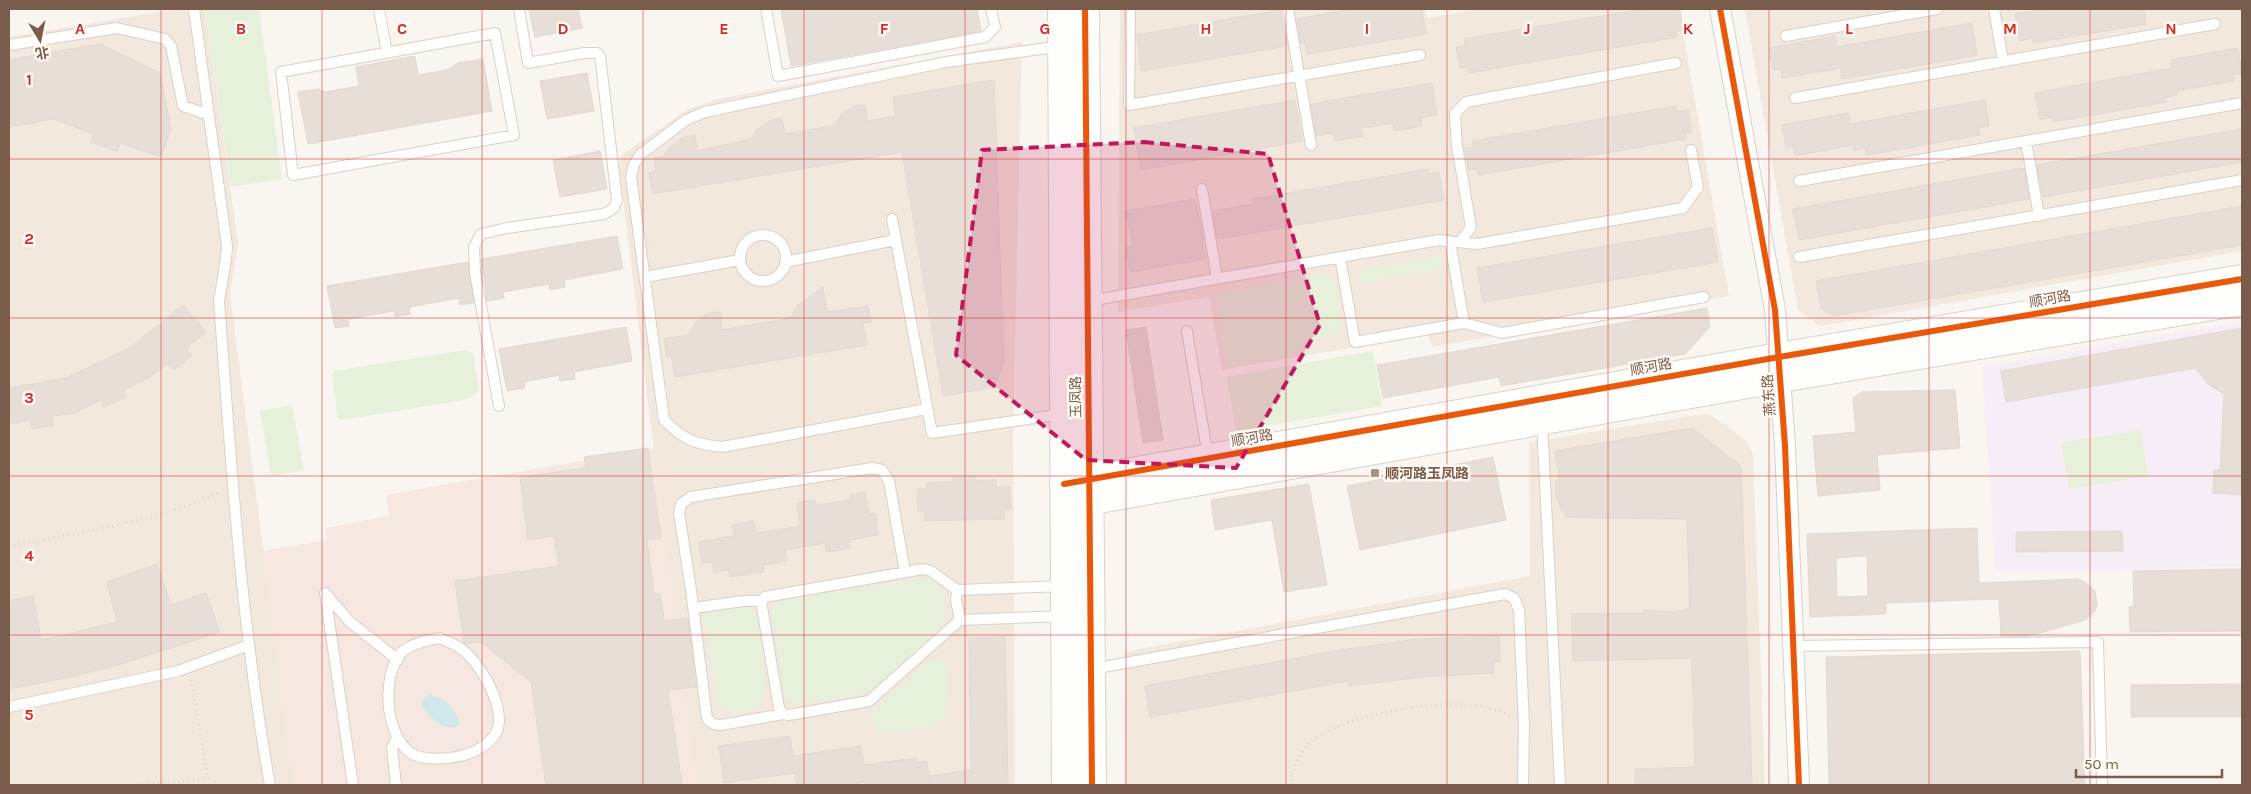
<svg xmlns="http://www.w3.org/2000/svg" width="2251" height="794" font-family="Karla,'Noto Sans SC',sans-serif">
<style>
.residential{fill:#f2e8de}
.commercial{fill:#f6e8e1}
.education{fill:#f6eef6}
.green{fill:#e7f0db}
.water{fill:#d0e8ea}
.building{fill:#e6ded7;stroke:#e2d8d2;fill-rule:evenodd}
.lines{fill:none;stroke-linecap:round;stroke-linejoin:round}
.lane-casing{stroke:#d7d1cb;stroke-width:12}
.street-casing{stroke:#d7d1cb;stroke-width:22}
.secondary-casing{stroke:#d9d2cb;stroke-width:30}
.path{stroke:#dcd5d0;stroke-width:3;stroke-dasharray:1 4;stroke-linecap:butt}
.lane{stroke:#fefefd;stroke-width:10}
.street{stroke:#fefefd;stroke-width:20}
.secondary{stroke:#fefefd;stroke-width:28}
.cycleway-casing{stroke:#fffaf3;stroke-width:9}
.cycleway{stroke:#e8590c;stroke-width:6}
.marked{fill:#c2185b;fill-opacity:0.2;stroke:#c2185b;stroke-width:4;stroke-dasharray:10 6;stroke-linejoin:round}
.grid{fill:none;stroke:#d62828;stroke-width:1;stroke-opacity:0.55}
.poi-dot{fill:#a69286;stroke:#fffaf3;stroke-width:2}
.labels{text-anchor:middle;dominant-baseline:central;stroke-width:5;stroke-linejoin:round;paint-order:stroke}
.street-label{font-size:14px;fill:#7a5c4d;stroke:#fffaf3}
.poi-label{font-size:14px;font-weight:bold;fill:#7a5c4d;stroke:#fffaf3;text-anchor:start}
.grid-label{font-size:16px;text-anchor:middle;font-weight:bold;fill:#d62828;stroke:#fffaf3;stroke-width:5;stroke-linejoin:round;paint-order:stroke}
</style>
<rect width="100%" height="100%" fill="#f9f5f0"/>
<path class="residential" d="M176 9H205L238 243 230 295 294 785H9V37Z
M1120 9H1425L1427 18 1478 9H1679L1729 296 1432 347 1429 334 1222 370 1209 297 1118 312Z
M1745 9H2242V251L1820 326 1798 310Z
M1022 42 1013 436 1015 785H695L619 165 623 154 688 109 722 98Z
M1704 414 1711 415 1727 426 1747 442 1753 454 1765 785H1124L1125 652 1530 576 1529 442Z"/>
<path class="commercial" d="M655 448 695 785H294L263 551 327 540 325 528 389 516 386 495Z"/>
<path class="education" d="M2242 322V566L2125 570 1996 571 1982 367Z"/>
<path class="green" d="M205 9H259L282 179 231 187Z
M1440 256 1443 268 1361 283 1359 271Z
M1326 274 1332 275 1335 280 1342 324 1337 332C1316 343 1305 335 1289 358L1229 368 1216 294Z
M466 350 473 353 479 390 472 397 457 401 342 420 338 418 332 376 334 371Z
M1373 351 1382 406 1236 431 1227 377Z
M292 405 304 470 271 476 260 411Z
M2141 430 2148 476 2069 489 2061 443Z
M930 578C947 592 946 608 941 627L873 690 866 693 795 705 786 700 771 610 775 604 803 596Z
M744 607 753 610 758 617 765 692C762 713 735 718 719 708L703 616 712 611Z
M941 657C952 665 950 711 941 721 932 729 891 733 879 731 874 724 872 718 873 710L907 683 926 662Z"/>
<path class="water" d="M430 695C445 697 457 709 459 724L457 727C441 730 431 718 422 707L423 698Z"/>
<path class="building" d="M529 9H578L582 28 535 37Z
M781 9H977L981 31 791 66Z
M1353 9H1422L1426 34 1307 54 1305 43H1301L1297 19Z
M1644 9H1680L1683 30 1676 31 1677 37 1508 66 1469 73 1468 67 1460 68 1456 47 1465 46 1464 39Z
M2047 9H2144L2146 24 2033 43 2032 38 2020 41 2015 14Z
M1280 10 1287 46 1141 71 1137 35Z
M1972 23 1977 55 1842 79 1841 68 1782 78 1781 69 1773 70 1769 48 1835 36 1837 47Z
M100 44 160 73 171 129 161 157 120 143 117 151 91 142 94 134 54 119 9 127V60Z
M2238 48 2242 74 2233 75 2234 81 2176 91 2177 95 2165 97 2166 102 2053 122 2052 117 2040 119 2035 93 2172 68 2171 60Z
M415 56 418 75 447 70 458 63 483 59 492 111 308 144 298 92 318 89 325 92 359 86 356 67Z
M587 73 594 111 547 119 540 81Z
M994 80 1004 363 995 384 989 388 943 396 902 152 653 194 649 173 656 171 654 158 663 156 670 147 684 137 695 135 697 151 751 139 757 130 771 120 782 118 785 134 833 126 844 112 854 106 865 105 867 121 896 116 893 97Z
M1432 83 1437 115 1421 118 1422 126 1394 131 1393 123 1361 128 1363 136 1335 141 1333 133 1316 136 1311 104Z
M1295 100 1302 141 1141 170 1134 128Z
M1985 100 1989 126 1978 128 1980 135 1867 155 1865 148 1854 150 1853 145 1795 156 1794 146 1786 148 1782 125 1848 113 1850 124Z
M1676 106 1677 112 1688 110 1692 132 1685 133 1686 139 1478 175 1477 169 1469 170 1465 149 1473 147V141Z
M2242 129V162L2043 197 2037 165Z
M600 151 607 189 560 197 553 160Z
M2024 168 2029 199 1799 240 1793 209Z
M1428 169V174L1439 172 1444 200 1217 239 1213 211 1254 204 1253 199Z
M1195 199 1204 241 1202 242 1205 259 1130 272 1126 248 1133 246 1126 211Z
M2242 206V245L1833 316 1821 308 1816 281Z
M1712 228 1718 262 1483 302 1477 268Z
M617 236 623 269 564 280 565 287 550 290 549 284 503 292 504 298 487 301 482 259Z
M468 262 474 303 460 305 459 298 409 307 410 314 395 317 394 311 348 319 349 326 335 328 327 286Z
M823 287 827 312 868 306 871 322 863 323 867 345 675 377 671 355 667 356 664 339 688 335 696 322 708 313 720 312 722 330 791 318 795 308Z
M183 305 206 332 186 348 192 356 174 370 168 363 149 378 123 390 126 397 104 407 101 400 74 413 52 416 54 425 32 429 31 420 9 424V388L66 378 130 348Z
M1707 308 1710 327 1685 354 1501 386 1499 377 1383 398 1377 365Z
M626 327 632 361 574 372 575 379 560 381 559 375 524 382 525 388 507 391 499 349Z
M1146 327 1163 440 1143 443 1126 330Z
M2242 328V495L2213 493 2214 470H2220L2224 394 2208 384 2196 368 2006 402 2001 371Z
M1955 390 1960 448 1877 455 1880 490 1818 496 1813 436 1856 432 1853 398 1862 392Z
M1692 428 1741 466 1752 785H1635V769L1695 767 1692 658 1573 661 1572 614 1644 613V610L1673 612 1690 609 1687 519 1566 517 1556 497V480H1560L1555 451Z
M648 448 661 538 647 540 654 594H660L664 621 688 618 696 687 668 690 682 785H546L531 682 481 642 466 644 464 642 455 581 559 566 554 536 528 540 520 477 586 468 584 457Z
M1493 457 1506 520 1360 550 1347 486Z
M975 476V481L996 480V487H1010L1011 509H1004V519L925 521 924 511H918L917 489H927V483L953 482V477Z
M1309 484 1327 585 1284 592 1272 520 1215 530 1211 500Z
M865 492 869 514 875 513 878 535 849 540 850 548 827 552 825 543 785 550 787 561 763 565 764 572 730 577 729 570 714 572 712 562 702 563 699 542 734 536 732 525 754 521 756 533 796 527 800 525 797 503 815 500 816 505 851 500 850 495Z
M1977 528 1979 583 2077 579 2084 581 2095 591 2097 605 2095 611 2085 620 2029 636H2001L1999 599 1886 603V614L1810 617 1807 534ZM1867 556 1868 596 1837 597 1836 558Z
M2122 531 2123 551 2016 552V532Z
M157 564 171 605 206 593 220 632 121 664 70 677 9 689V601L33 596 41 640 61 636 117 622 107 582Z
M2242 569V631L2130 632 2129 607 2134 606 2133 571Z
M1499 636 1500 662H1493L1494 673 1422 677 1349 686 1348 681 1150 717 1145 686 1340 650 1417 639Z
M1005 637 1008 785H867L866 782 842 785H797L795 773 724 783 719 746 790 736 793 756 861 746 864 765 916 758V763L927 761 930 783 929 776 971 770 969 638Z
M2080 651 2085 785H1829L1826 657Z
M2242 684V717H2131V685Z"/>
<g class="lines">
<defs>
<path id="lane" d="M194 9 227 246C226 265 222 282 219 301 231 463 241 625 270 785
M379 9 387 53
M766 9 778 76 985 37 995 27 991 9
M1130 9 1129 105 1420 55
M1288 9 1311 145
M1994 9 2003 61
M495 33 514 135 293 175 281 72Z
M1786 36 1937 9
M9 45 117 28 165 39 171 46 183 106 209 115
M1795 98 2215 24
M2026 141 2039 216
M1799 181 2242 103
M1202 189 1217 278
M892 219 932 433 1063 414
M740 258a23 23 0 1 1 46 0a23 23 0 1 1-46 0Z
M1460 242 1471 227 1457 146 1455 114 1466 102 1676 63
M1340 257 1355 342 1464 323 1450 241
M1799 257 2242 180
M785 262 896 240
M645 277 740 260
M1089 301 1439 240 1477 244 1683 208 1698 187 1691 150
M1464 323 1502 333 1704 297
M1187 331 1208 457
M499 406 475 272 474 247 481 234 507 228 604 214 614 208 617 200 600 56 597 53H584L528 63 519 9
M927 409 722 447C694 444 684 440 664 420L631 177 634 164 641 154 686 120 705 112 946 62 1062 46
M1542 422 1560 785
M957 590 931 571 923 569 765 597 761 601 779 708 783 714 789 715 869 701 960 620
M325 593 353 785
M325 593 350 622 398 660
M694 608 743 601H761
M1064 616 960 620 956 600 957 590 1064 586
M440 638C445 641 452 643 457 646 478 659 504 702 498 728 495 738 484 747 475 751 458 759 420 764 406 749 385 728 382 676 401 653 410 644 427 640 440 638Z
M1793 646 2098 642 2102 785
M1092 669 1505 594 1514 598 1519 610 1524 725 1523 785
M9 707 178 671 249 645
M783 714 721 725 713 724 707 719 691 590 679 513 681 504 691 497 872 468 882 470 889 481 905 572
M396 785 392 748 397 737"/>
<path id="street" d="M1720 9 1775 310 1785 446 1799 785"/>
<path id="secondary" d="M1062 9 1066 785
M1085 9 1092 785
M1064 484 1779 357 2242 279
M1065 505 1781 378 2242 301"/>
</defs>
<use href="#lane" class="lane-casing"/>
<use href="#street" class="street-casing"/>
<use href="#secondary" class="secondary-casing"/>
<path class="path" d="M9 546C81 532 153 523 220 492
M138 785 208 779 191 680
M1291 785C1292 769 1301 749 1314 739 1353 711 1469 691 1510 716"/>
<use href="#lane" class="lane"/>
<use href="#street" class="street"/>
<use href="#secondary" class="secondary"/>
<defs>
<path id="cycleway" d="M1085 9 1092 785
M1720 9 1775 310 1785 446 1799 785
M1064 484 1779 357 2242 279"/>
</defs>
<use href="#cycleway" class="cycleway-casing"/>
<use href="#cycleway" class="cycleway"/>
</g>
<path class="marked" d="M1144 142 1268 154 1320 325 1236 468 1086 460 956 355 982 150Z"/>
<path class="grid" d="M161 9V785M322 9V785M482 9V785M643 9V785M804 9V785M965 9V785M1126 9V785M1286 9V785M1447 9V785M1608 9V785M1769 9V785M1929 9V785M2090 9V785M9 159H2242M9 318H2242M9 476H2242M9 635H2242"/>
<rect class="poi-dot" x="1370" y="468" width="10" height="10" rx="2.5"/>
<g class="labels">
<g class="street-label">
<text transform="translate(2050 299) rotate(-10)">顺河路</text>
<text transform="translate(1651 367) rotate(-10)">顺河路</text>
<text transform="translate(1769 395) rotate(-94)">燕东路</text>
<text transform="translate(1076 397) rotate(-91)">玉凤路</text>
<text transform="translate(1252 438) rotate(-10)">顺河路</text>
</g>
<g class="poi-label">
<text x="1385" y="473">顺河路玉凤路</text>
</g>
</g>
<g class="grid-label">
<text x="80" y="34">A</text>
<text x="241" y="34">B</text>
<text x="402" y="34">C</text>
<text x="563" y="34">D</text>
<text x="724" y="34">E</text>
<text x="884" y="34">F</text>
<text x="1045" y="34">G</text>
<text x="1206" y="34">H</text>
<text x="1367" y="34">I</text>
<text x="1527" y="34">J</text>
<text x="1688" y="34">K</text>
<text x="1849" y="34">L</text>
<text x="2010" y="34">M</text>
<text x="2171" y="34">N</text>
<text x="29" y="85">1</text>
<text x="29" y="244">2</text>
<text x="29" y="403">3</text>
<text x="29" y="561">4</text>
<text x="29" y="720">5</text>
</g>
<rect width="2251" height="794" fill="none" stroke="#7a5c4d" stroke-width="20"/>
<g transform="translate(40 40) rotate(170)" stroke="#fffaf3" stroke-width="4" paint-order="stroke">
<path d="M0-4L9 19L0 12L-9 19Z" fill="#7a5c4d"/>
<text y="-8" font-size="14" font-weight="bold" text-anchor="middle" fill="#7a5c4d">北</text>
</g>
<path d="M2076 769v8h146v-8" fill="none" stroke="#7a5c4d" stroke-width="2.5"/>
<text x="2084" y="769" font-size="15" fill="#7a5c4d" stroke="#fffaf3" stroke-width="4" paint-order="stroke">50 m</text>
</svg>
